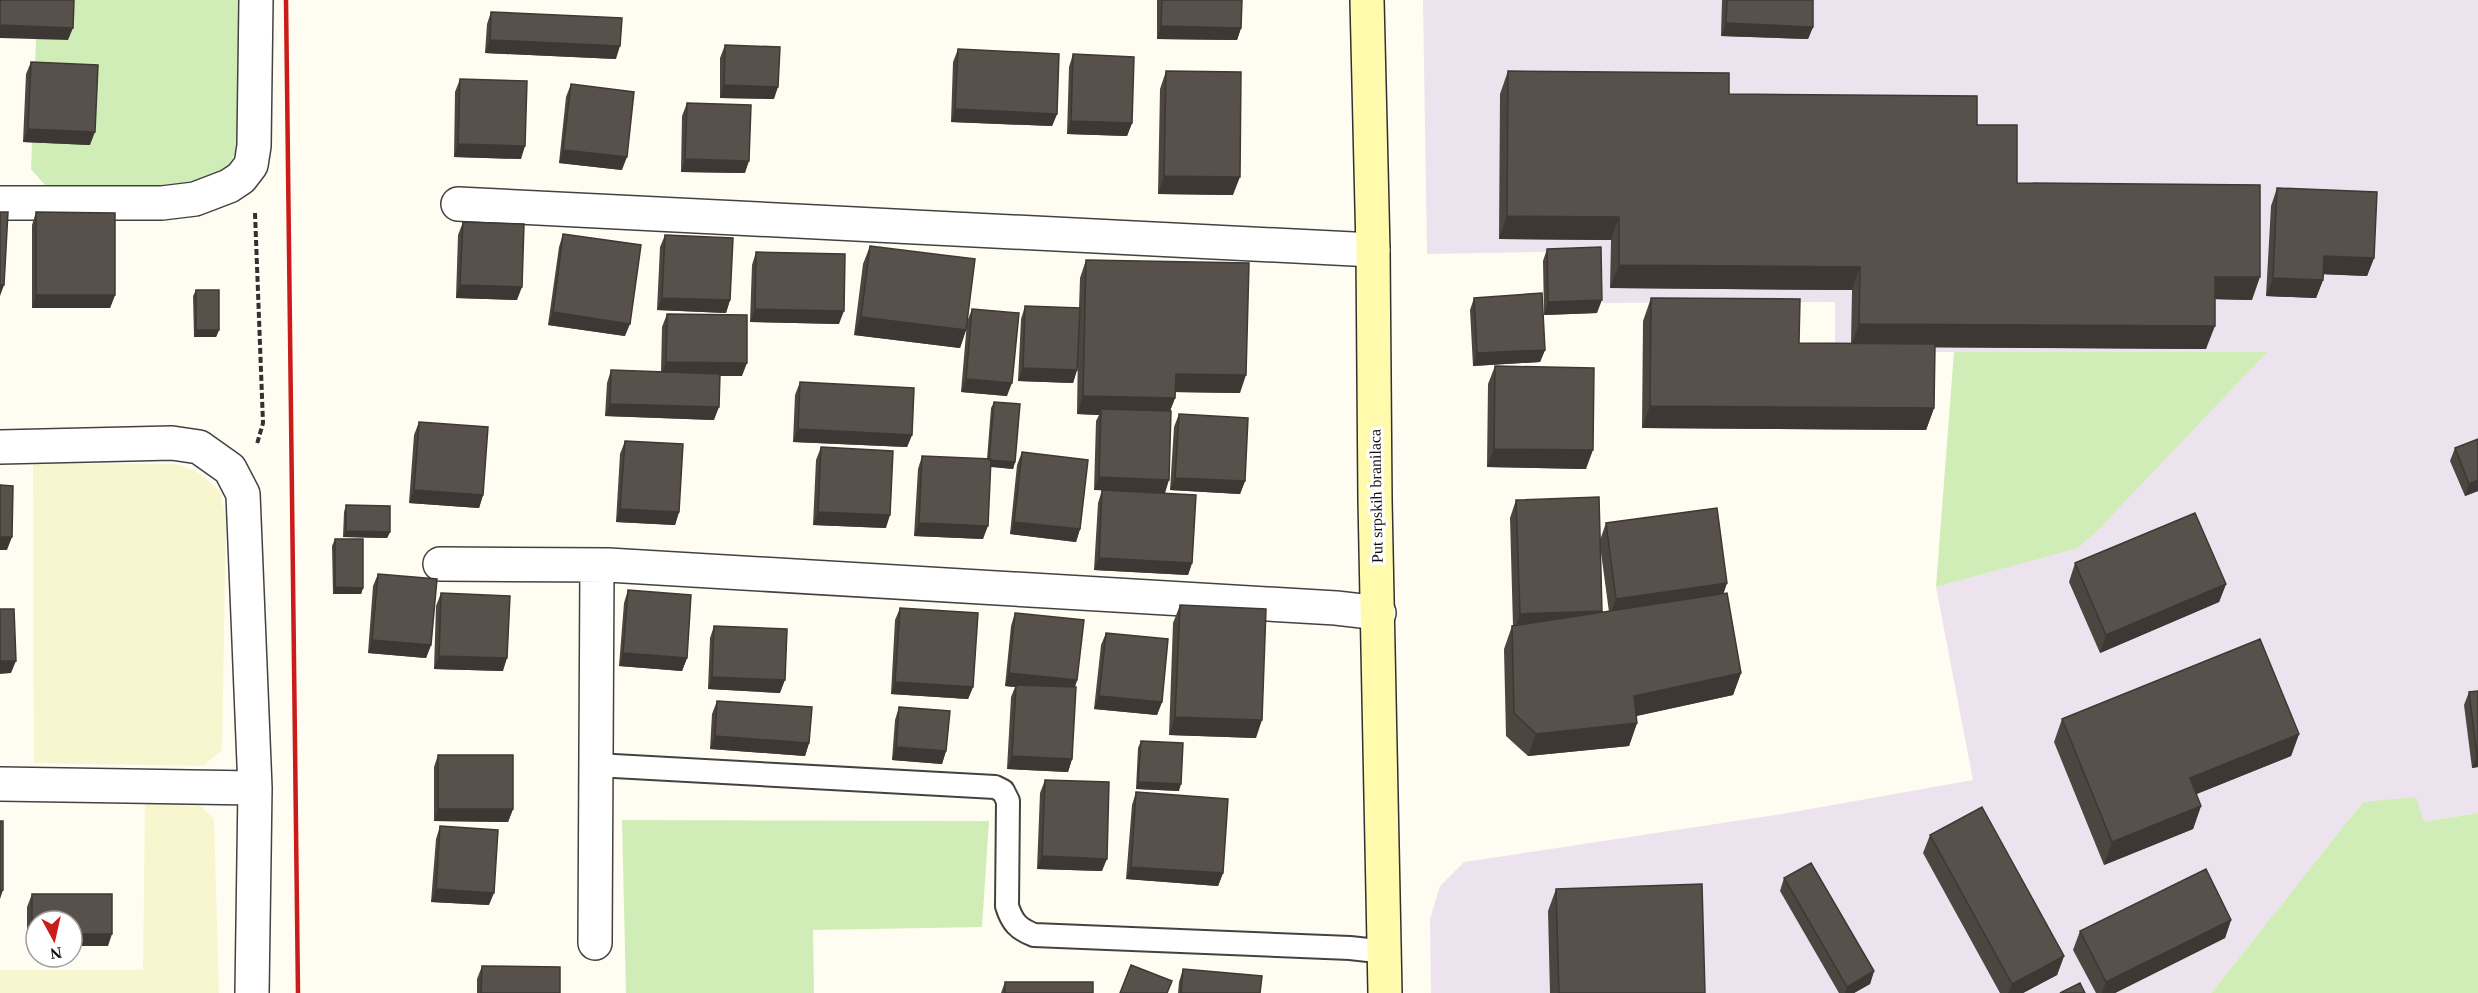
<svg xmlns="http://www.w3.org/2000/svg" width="2478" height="993" font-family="'Times New Roman',serif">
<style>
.industrial{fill:#ede3ee}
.farmland{fill:#f8f6ce}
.green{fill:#d0edb7}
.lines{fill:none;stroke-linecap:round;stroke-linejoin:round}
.lane-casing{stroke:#424242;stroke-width:26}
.street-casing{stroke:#424242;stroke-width:36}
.secondary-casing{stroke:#313131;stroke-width:36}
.path{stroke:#313131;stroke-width:4;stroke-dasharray:6 3;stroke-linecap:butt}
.lane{stroke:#fff;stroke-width:22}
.street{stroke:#fff;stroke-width:33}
.secondary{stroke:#fffaac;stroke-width:33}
.rail{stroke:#ca1c1b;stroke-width:4.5}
.wall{fill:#4c4540;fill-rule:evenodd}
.shaded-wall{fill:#3e3834}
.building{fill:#58504a;stroke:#3e3834;stroke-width:1.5}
.labels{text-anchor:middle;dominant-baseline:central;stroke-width:6;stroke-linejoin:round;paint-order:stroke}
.street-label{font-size:16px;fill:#0f0f0f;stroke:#fff}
</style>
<rect width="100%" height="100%" fill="#fffdf1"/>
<path class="industrial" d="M1423 0H2478V813L2424 822 2363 802 2211 993H1431L1430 919 1440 886 1464 862 1782 814 1973 780 1936 587 2078 547 2266 352H1835V302L1603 303 1602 251 1427 254Z"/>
<path class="farmland" d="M33 463 176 464 197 472 220 491 226 518 222 750 203 766 34 763Z
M145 799 196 802 214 819 219 993H0V970H143Z"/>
<path class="green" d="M70 0H265L244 9 237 150 224 173 203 182 148 189 51 192 31 169 36 39Z
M1954 352H2267L2098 530 2078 548 1936 587Z
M2416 797 2424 822 2478 813V993H2211L2363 802Z
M622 820 989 821 982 927 813 930 814 993H626Z"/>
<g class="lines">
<defs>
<path id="lane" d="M596 765 995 787 1003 791 1008 801 1007 906C1012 922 1018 929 1034 935L1350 948 1386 952"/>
<path id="street" d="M0 203H162L195 199 229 186 241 178 251 165 254 146 256 0
M458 204 1373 250
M0 447 172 443 199 447 230 469 243 494 255 788 252 993
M440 564 608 565 1336 608 1379 613
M0 784 255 788
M595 943 597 566"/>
<path id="secondary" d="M1367 0 1373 250 1375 500 1385 993"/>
</defs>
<use href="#lane" class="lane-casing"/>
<use href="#street" class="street-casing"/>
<use href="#secondary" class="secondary-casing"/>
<path class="path" d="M255 213 263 423 257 444"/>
<use href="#lane" class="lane"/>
<use href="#street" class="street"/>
<use href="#secondary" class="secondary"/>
<path class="rail" d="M286 0 298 993"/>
</g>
<path class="wall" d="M1157 0H1242L1241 28 1237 40 1157 39Z
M1722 0H1813V27L1808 39 1721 36Z
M491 12 616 59 485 53 487 24Z
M725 45 774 99 720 98V58Z
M958 49 1057 114 1052 126 951 122 953 62Z
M1073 54 1132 123 1127 136 1067 134 1069 67Z
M31 62 90 145 23 142 26 74Z
M1166 71 1233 195 1158 194 1160 89Z
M1508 71 1729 94 1977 125 2017 183 2252 300 2215 299 2206 349 1935 347 1934 408 1926 430 1642 428 1643 321 1651 298 1799 343 1851 344 1852 290 1610 288 1611 240 1499 239 1500 94Z
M460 79 521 159 454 157 455 92Z
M571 84 622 170 559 163 566 97Z
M687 103 745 173 681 172 682 116Z
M2277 188 2374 258 2367 276 2323 274V280L2316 298 2266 296 2271 206Z
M36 212 115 295 110 308H32V225Z
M463 222 517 300 456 298 458 235Z
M563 234 625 336 548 325 559 247Z
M665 235 730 300 726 313 657 310 660 247Z
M870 246 966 330 960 348 854 335 863 264Z
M1547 249 1597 313 1544 315 1543 261Z
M756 252 839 324 750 322 752 265Z
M1086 260 1240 393 1175 392V398L1170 411 1165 493 1124 491 1192 563 1188 575 1094 570 1098 503 1102 490H1094L1096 421 1099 415 1077 414 1078 348 1077 370 1073 383 1018 381 1021 319 1025 306 1079 308 1080 278Z
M196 290 219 330 216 337H194L193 296Z
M1474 298 1545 350 1540 362 1473 366 1470 310Z
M972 309 1007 396 961 392 967 322Z
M667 314 742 376H720L714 420 605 416 607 383 611 370 661 372 662 327Z
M1495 366 1586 469 1487 467 1488 384Z
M800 382 912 435 907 447 793 442 795 395Z
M994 402 1015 462 1013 469 990 467 983 539 914 536 918 469 922 456 987 459 991 408Z
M1179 414 1245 481 1240 494 1170 490 1174 427Z
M419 422 483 495 479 508 409 503 414 435Z
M2478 439V491L2465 496 2450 461 2455 448Z
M625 441 679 512 675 525 616 522 620 454Z
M821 447 886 528 813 525 816 460Z
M1022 452 1080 529 1076 542 1010 534 1017 465Z
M1516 500 1600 540 1606 523 1727 583 1723 594 1741 673 1733 695 1637 716V723L1629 746 1528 756 1506 736 1504 649 1512 626H1513L1510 518ZM1600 545 1609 612 1601 613 1602 611Z
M346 505 390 532 387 538 343 537 344 512Z
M335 539 363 588 361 594H333L332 546Z
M2075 563 2226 584 2219 602 2100 653 2069 582Z
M378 574 431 645 426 658 368 653 373 586Z
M628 590 687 658 682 671 619 666 624 603Z
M441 593 503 671 434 669 436 606Z
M1180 605 1256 738 1169 735 1173 623Z
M900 608 973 687 968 699 891 694 895 620Z
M1015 613 1077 680 1075 687 1072 759 1068 772 1007 769 1011 697 1015 687 1005 686 1011 626Z
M714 626 780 693 708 689 710 638Z
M1106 633 1162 702 1157 715 1094 709 1101 645Z
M2478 691V767L2472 768 2464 705 2469 692Z
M717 701 809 743 805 756 710 749 712 714Z
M899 707 946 751 942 764 892 760 895 720Z
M2062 719 2299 734 2291 756 2196 794 2201 806 2193 829 2104 865 2054 742Z
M1141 741 1179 791 1136 789 1138 748Z
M438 755 513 809 508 822 434 821V767Z
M1045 780 1102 871 1037 869 1040 793Z
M1136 792 1223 873 1218 886 1126 879 1132 805Z
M440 826 489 905 431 902 436 839Z
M1930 835 2064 956 2057 975 2023 993H2000L1923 853Z
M1784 878 1874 971 1870 984 1854 993H1839L1780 891Z
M1556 889 1705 993H1550L1548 911Z
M32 894 108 946H27V907Z
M2231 920 2225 938 2115 993H2096L2073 950 2080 931Z
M482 966 560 993H477V979Z
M1183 969 1260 993H1178L1179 982Z
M1005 982 1093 993H1001Z"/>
<path class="shaded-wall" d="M1726 23 1813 27 1808 39 1721 36Z
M0 25 73 28 68 40 0 38Z
M1161 26 1241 28 1237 40 1157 39Z
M490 40 620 46 616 59 485 53Z
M724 85 778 87 774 99 720 98Z
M955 109 1057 114 1052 126 951 122Z
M1071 121 1132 123 1127 136 1067 134Z
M28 129 95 132 90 145 23 142Z
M458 144 525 146 521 159 454 157Z
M563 150 627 157 622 170 559 163Z
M685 159 749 161 745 173 681 172Z
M1164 176 1240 177 1233 195 1158 194Z
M1507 216 1619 217 1611 240 1499 239Z
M2324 256 2374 258 2367 276 2317 274Z
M1619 265 1860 267 1852 290 1610 288Z
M2215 277H2260L2252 300 2206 299Z
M2273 278 2323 280 2316 298 2266 296Z
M0 285H4L0 296Z
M460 285 522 287 517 300 456 298Z
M36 295H115L110 308H32Z
M662 298 730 300 726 313 657 310Z
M1602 300 1597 313 1544 315 1548 302Z
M755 309 844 311 839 324 750 322Z
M553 312 630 324 625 336 548 325Z
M861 317 966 330 960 348 854 335Z
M1859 324 2215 326 2206 349 1851 347Z
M196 330H219L216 337H194Z
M1545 350 1540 362 1473 366 1477 353Z
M666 362 747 363 742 376 661 375Z
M1023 368 1077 370 1073 383 1018 381Z
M1176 374 1246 375 1240 393 1169 392Z
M966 379 1012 383 1007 396 961 392Z
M1083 396 1175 398 1168 416 1101 409 1099 415 1077 414Z
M610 404 719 407 714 420 605 416Z
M1650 406 1934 408 1926 430 1642 428Z
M798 429 912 435 907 447 793 442Z
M1494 449 1593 450 1586 469 1487 467Z
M989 460 1015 462 1013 469 987 466Z
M1099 477 1169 480 1165 493 1094 490Z
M1175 478 1245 481 1240 494 1170 490Z
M2478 480V491L2465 496 2469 484Z
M414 490 483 495 479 508 409 503Z
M620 509 679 512 675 525 616 522Z
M818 512 890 515 886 528 813 525Z
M1014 522 1080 529 1076 542 1010 534Z
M919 523 988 526 983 539 914 536Z
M346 531 390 532 387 538 343 537Z
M0 537H12L7 550H0Z
M1099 558 1192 563 1188 575 1094 570Z
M1727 583 1721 601 1610 617 1616 599Z
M2226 584 2219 602 2100 653 2106 635Z
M335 587 363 588 361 594H333Z
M1602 611 1595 629 1514 632 1520 614Z
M372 640 431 645 426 658 368 653Z
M623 653 687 658 682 671 619 666Z
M439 656 507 658 503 671 434 669Z
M0 661H16L11 673 0 674Z
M1009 673 1077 680 1073 693 1016 685 1015 687 1005 686Z
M1741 673 1733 695 1626 718 1634 696Z
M712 677 785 680 780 693 708 689Z
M895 682 973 687 968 699 891 694Z
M1099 696 1162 702 1157 715 1094 709Z
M1175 717 1262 720 1256 738 1169 735Z
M1637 723 1629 746 1528 756 1536 734Z
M2299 734 2291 756 2182 800 2190 778Z
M715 736 809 743 805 756 710 749Z
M896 747 946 751 942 764 892 760Z
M2477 755H2478V767L2472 768Z
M1012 756 1072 759 1068 772 1007 769Z
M1138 782 1181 784 1179 791 1136 789Z
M2201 806 2193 829 2104 865 2112 842Z
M438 809H513L508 822 434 821Z
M1042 856 1107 859 1102 871 1037 869Z
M1131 867 1223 873 1218 886 1126 879Z
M436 889 494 893 489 905 431 902Z
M0 890H3L0 899Z
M2231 920 2225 938 2115 993H2102L2106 982Z
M32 934H36V946H27Z
M72 934H112L108 946H72Z
M2064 956 2057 975 2023 993H2008L2012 984Z
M1874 971 1870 984 1854 993H1845L1847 987Z"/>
<path class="building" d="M0 0H74L73 28 0 25Z
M1162 0H1242L1241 28 1161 26Z
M1727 0H1813V27L1726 23Z
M491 12 622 18 620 46 490 40Z
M725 45 780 47 778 87 724 85Z
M958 49 1059 54 1057 114 955 109Z
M1073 54 1134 57 1132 123 1071 121Z
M31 62 98 65 95 132 28 129Z
M1166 71 1241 72 1240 177 1164 176Z
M1508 71 1729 73V94L1977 96V125H2017V183L2260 185V277H2215V326L1859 324 1860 267 1619 265V217L1507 216Z
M460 79 527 81 525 146 458 144Z
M571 84 634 92 627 157 563 150Z
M687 103 751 105 749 161 685 159Z
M2277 188 2377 192 2374 258 2324 256 2323 280 2273 278Z
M0 212H8L4 285H0Z
M36 212 115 213V295H36Z
M463 222 524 224 522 287 460 285Z
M563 234 641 245 630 324 553 312Z
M665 235 733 238 730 300 662 298Z
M870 246 975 259 966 330 861 317Z
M1601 247 1602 300 1548 302 1547 249Z
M756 252 845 254 844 311 755 309Z
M1086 260 1249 263 1246 375 1176 374 1175 398 1083 396Z
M196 290H219V330H196Z
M1542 293 1545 350 1477 353 1474 298Z
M1651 298 1800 299 1799 343 1935 344 1934 408 1650 406Z
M1025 306 1080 308 1077 370 1023 368Z
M972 309 1019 313 1012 383 966 379Z
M667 314 747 315V363L666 362Z
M1495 366 1594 368 1593 450 1494 449Z
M611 370 720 374 719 407 610 404Z
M800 382 914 388 912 435 798 429Z
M994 402 1020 404 1015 462 989 460Z
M1101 409 1171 411 1169 480 1099 477Z
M1179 414 1248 418 1245 481 1175 478Z
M419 422 488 427 483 495 414 490Z
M2478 439V480L2469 484 2455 448Z
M625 441 683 444 679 512 620 509Z
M821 447 893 451 890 515 818 512Z
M1022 452 1088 460 1080 529 1014 522Z
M922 456 991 459 988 526 919 523Z
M0 485 13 486 12 537H0Z
M1102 490 1196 495 1192 563 1099 558Z
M1599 497 1602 611 1520 614 1516 500Z
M346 505 390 506V532L346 531Z
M1717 508 1727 583 1616 599 1606 523Z
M2195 513 2226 584 2106 635 2075 563Z
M335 539H363V588L335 587Z
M378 574 437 579 431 645 372 640Z
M628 590 691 595 687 658 623 653Z
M441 593 510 596 507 658 439 656Z
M1727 593 1741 673 1634 696 1637 723 1536 734 1514 713 1512 626Z
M1180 605 1266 609 1262 720 1175 717Z
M900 608 978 613 973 687 895 682Z
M0 609H14L16 661H0Z
M1015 613 1084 620 1077 680 1009 673Z
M714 626 787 629 785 680 712 677Z
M1106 633 1168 639 1162 702 1099 696Z
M2260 639 2299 734 2190 778 2201 806 2112 842 2062 719Z
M1016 685 1076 687 1072 759 1012 756Z
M2478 691V755H2477L2469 692Z
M717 701 812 707 809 743 715 736Z
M899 707 950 711 946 751 896 747Z
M1141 741 1183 743 1181 784 1138 782Z
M438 755H513V809H438Z
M1045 780 1109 782 1107 859 1042 856Z
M1136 792 1228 799 1223 873 1131 867Z
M1982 807 2064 956 2012 984 1930 835Z
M0 821H3V890H0Z
M440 826 498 830 494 893 436 889Z
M1811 863 1874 971 1847 987 1784 878Z
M2206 869 2231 920 2106 982 2080 931Z
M1702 884 1705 993H1559L1556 889Z
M32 894H112V934H72V921H36V934H32Z
M1131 965 1172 981 1167 993H1120Z
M482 966 560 967V993H481Z
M1183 969 1262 976 1260 993H1181Z
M1005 982H1093V993H1005Z
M2080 983 2085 993H2060Z"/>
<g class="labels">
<g class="street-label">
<text transform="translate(1376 496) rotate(-91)">Put srpskih branilaca</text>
</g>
</g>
<g transform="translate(54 939) rotate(172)"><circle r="28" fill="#ffffff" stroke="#9f9f9f" stroke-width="1.5"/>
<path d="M0-4.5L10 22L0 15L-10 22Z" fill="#ca1c1b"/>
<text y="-9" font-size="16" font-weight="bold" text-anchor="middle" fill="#0f0f0f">N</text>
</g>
</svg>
